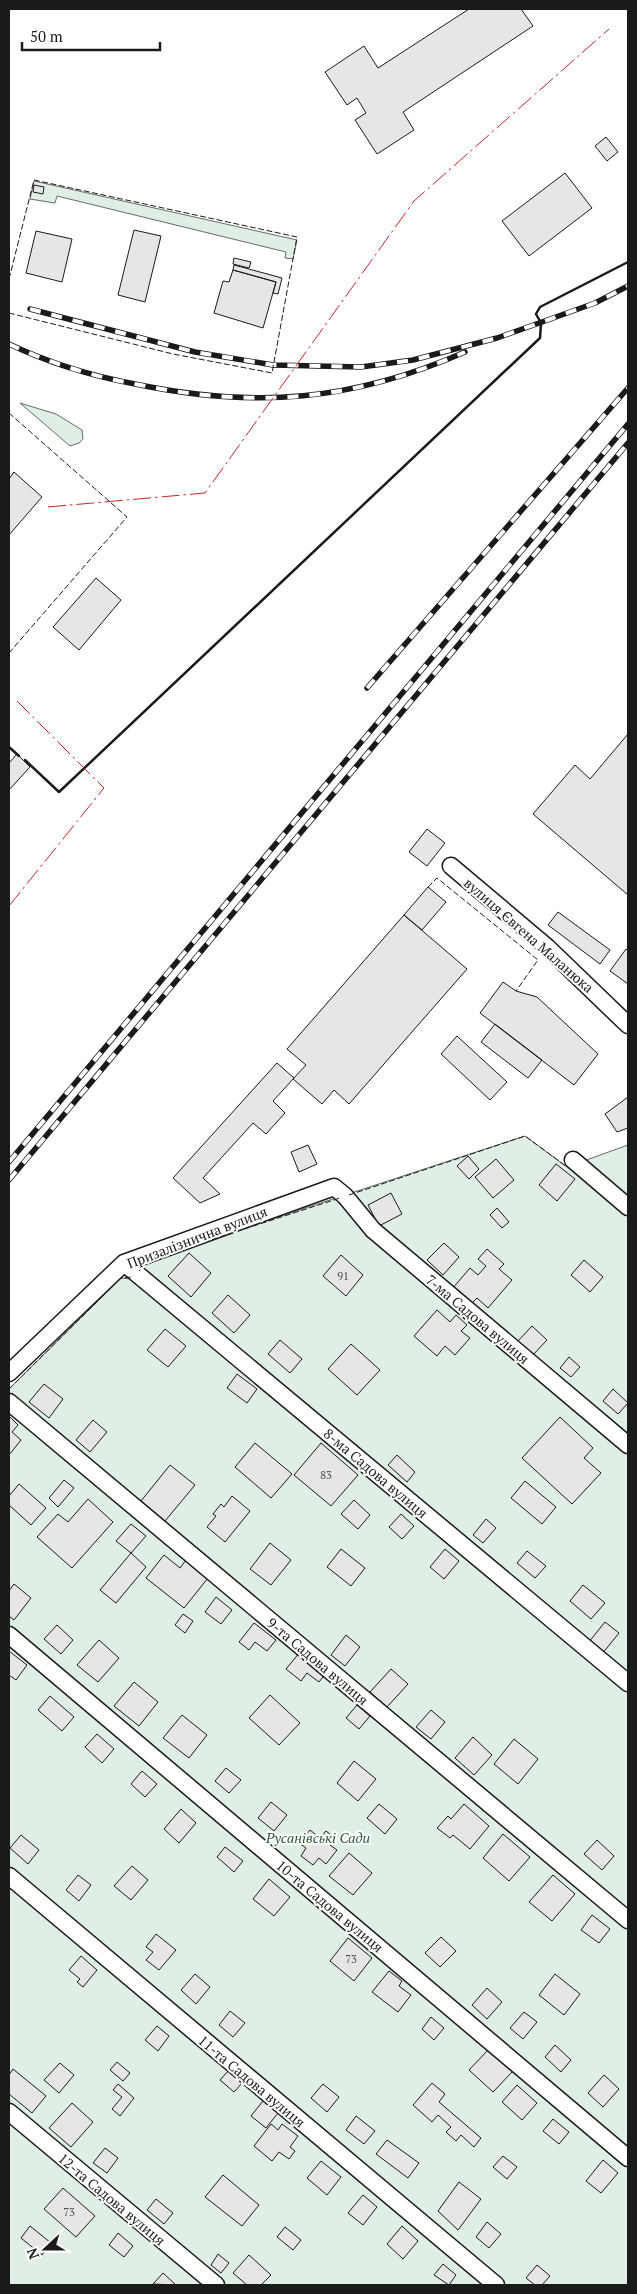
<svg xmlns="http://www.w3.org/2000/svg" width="637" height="2294" font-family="'PT Serif',serif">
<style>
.green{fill:#e0efe3;stroke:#6a6a6a}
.building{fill:#e6e6e6;stroke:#1a1a1a}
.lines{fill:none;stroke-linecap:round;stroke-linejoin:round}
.minor-casing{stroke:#1a1a1a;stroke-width:19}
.minor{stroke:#fff;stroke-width:16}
.rail-casing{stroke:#1a1a1a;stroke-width:5.5}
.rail{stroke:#fff;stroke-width:4;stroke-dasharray:11;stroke-linecap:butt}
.fence{stroke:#1a1a1a;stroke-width:1;stroke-dasharray:6 2.5;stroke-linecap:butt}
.wall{stroke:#1a1a1a;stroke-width:2.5}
.power{stroke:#c62828;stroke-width:1;stroke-dasharray:18 4 2.5 4;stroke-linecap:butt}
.labels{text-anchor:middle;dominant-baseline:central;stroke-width:4;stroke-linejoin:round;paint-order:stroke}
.number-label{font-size:11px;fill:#4d4d4d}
.street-label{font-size:14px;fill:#1a1a1a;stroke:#fff}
.park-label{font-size:14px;font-style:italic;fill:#2b5a34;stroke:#fff}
</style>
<rect width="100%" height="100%" fill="#fff"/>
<path class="green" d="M34 181 297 240 293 259 285 258 286 252 57 196 55 203 30 199Z
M20 403 56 414 82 430 83 439 79 443 70 446Z
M525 1136 567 1167 628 1145V2285H9V1389L121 1278 131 1279 150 1259Z"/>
<path class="building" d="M469 9H521L533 26 403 112 414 130 377 154 355 120 366 113 357 98 347 105 325 72 364 46 378 68Z
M606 137 618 152 607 161 595 146Z
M565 173 592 208 529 256 502 221Z
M34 185 44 187 43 194 33 192Z
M134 230 161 236 145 302 118 295Z
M36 231 72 239 62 282 26 273Z
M234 258 251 262 249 268 233 264Z
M234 265 282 278 278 294 273 293 276 282 233 270Z
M233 270 276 282 263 328 214 313 223 281 229 282Z
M14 472 42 497 9 535V479Z
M96 578 121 600 79 650 53 627Z
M628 734V895L533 814 575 765 590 779Z
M17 754 30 767 9 790V763Z
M427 829 445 843 427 866 409 852Z
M428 887 446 902 422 930 404 915Z
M558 912 610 950 600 964 548 925Z
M404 915 467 969 349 1104 334 1090 322 1104 293 1079 306 1065 287 1049Z
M626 949 628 951V984L610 971Z
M503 982 516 991 537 997 598 1054 574 1085 480 1013Z
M495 1024 542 1060 528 1078 481 1042Z
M457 1036 507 1082 490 1100 441 1054Z
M277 1063 294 1078 273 1101 285 1113 266 1134 253 1123 203 1178 220 1194 200 1203 173 1178Z
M628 1097V1128L617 1132 605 1114Z
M308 1145 317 1164 299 1172 291 1152Z
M468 1156 479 1169 469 1179 457 1166Z
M496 1159 514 1180 493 1198 475 1177Z
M556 1164 575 1179 557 1201 539 1185Z
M391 1193 402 1214 379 1226 368 1205Z
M497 1208 509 1222 502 1228 490 1215Z
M444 1243 459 1257 443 1275 427 1260Z
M487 1249 504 1264 499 1269 512 1280 488 1308 477 1298 470 1305 452 1289 470 1268 478 1275 486 1266 478 1259Z
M189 1253 211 1273 191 1297 168 1276Z
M341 1255 363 1275 346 1296 323 1276Z
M584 1260 603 1277 590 1292 571 1275Z
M228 1295 250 1315 234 1333 212 1313Z
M437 1310 450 1322 456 1315 467 1325 461 1331 470 1338 455 1355 445 1346 437 1356 414 1336Z
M532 1326 547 1340 532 1356 517 1342Z
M165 1329 186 1346 168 1367 147 1350Z
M280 1340 302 1359 290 1373 268 1354Z
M351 1344 380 1370 357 1395 328 1369Z
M569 1357 580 1367 571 1377 560 1368Z
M237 1374 257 1389 247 1403 227 1388Z
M44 1384 63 1399 49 1418 29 1402Z
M613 1389 628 1403 618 1414 603 1401Z
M9 1416 18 1425 12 1432 21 1440 9 1455Z
M560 1417 593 1448 584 1458 601 1473 572 1504 522 1458Z
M93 1420 107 1432 90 1452 76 1440Z
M255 1443 292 1474 271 1498 235 1467Z
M321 1443 358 1475 331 1506 294 1475Z
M397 1455 415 1472 407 1482 388 1465Z
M170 1465 195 1485 165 1521 141 1501Z
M64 1480 74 1488 58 1507 49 1498Z
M525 1481 556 1507 542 1524 511 1498Z
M19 1484 46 1508 31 1525 9 1505V1496Z
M232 1496 250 1511 225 1542 207 1527 216 1516 213 1514 221 1504 224 1507Z
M88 1499 113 1522 72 1568 37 1537 58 1514 68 1522Z
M354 1500 370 1515 358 1529 341 1514Z
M401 1514 414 1526 402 1539 389 1527Z
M486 1519 496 1528 483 1543 473 1535Z
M131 1524 146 1536 131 1553 116 1541Z
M270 1543 291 1560 271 1585 250 1569Z
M341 1549 365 1568 351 1586 327 1567Z
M445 1549 459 1561 444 1579 430 1567Z
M527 1551 546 1566 535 1578 517 1563Z
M131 1553 146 1567 116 1603 100 1590Z
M164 1555 180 1568 186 1560 208 1578 184 1608 146 1578Z
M14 1584 31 1598 14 1620 9 1616V1591Z
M583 1585 605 1603 591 1619 570 1601Z
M216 1597 232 1610 221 1624 205 1612Z
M183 1614 193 1621 185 1633 175 1625Z
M605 1622 619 1633 602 1654 588 1643Z
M254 1623 276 1640 267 1651 255 1642 249 1650 239 1642Z
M57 1625 73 1640 61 1654 44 1639Z
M346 1635 360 1647 345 1666 331 1655Z
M99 1640 119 1658 98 1682 77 1665Z
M9 1651 27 1665 16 1680 9 1675Z
M300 1652 326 1673 319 1682 307 1673 301 1681 286 1669Z
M391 1669 408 1684 387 1707 370 1692Z
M134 1682 158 1702 139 1726 114 1706Z
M270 1695 300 1723 279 1745 249 1718Z
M50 1696 74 1717 62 1731 38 1710Z
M357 1705 370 1716 359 1729 346 1718Z
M431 1710 445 1722 431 1739 416 1727Z
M182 1715 207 1735 189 1758 163 1738Z
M97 1734 114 1749 102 1763 85 1747Z
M473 1737 492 1755 474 1775 455 1758Z
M514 1739 538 1759 518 1784 494 1764Z
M354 1761 376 1779 358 1801 337 1783Z
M226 1768 241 1780 229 1793 215 1781Z
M142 1771 157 1784 145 1797 131 1784Z
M271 1802 287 1815 274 1831 258 1818Z
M379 1804 397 1819 385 1834 367 1818Z
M464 1804 489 1826 470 1849 453 1835 450 1838 437 1828 448 1816 451 1819Z
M181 1809 196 1823 179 1843 164 1829Z
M310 1830 320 1838 326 1831 335 1838 330 1845 337 1850 326 1864 319 1858 313 1865 301 1856 306 1848 299 1843Z
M503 1834 530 1857 509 1881 483 1858Z
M21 1835 39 1850 28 1864 10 1848Z
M597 1840 614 1856 602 1870 584 1854Z
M225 1847 243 1861 234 1872 217 1857Z
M349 1853 372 1873 353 1895 329 1876Z
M132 1866 148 1880 131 1900 114 1886Z
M78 1875 91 1885 79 1901 66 1890Z
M553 1875 575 1894 552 1921 529 1902Z
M269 1879 290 1897 274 1916 253 1899Z
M592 1915 610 1929 599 1943 581 1930Z
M156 1934 176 1950 159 1970 146 1960 153 1952 146 1947Z
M441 1937 456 1951 440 1967 425 1953Z
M348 1938 372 1958 354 1981 330 1961Z
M81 1956 97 1970 83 1987 77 1982 80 1979 69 1970Z
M389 1971 402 1981 399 1986 411 1995 398 2012 372 1992Z
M195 1974 210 1987 196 2004 181 1990Z
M555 1974 580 1994 564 2015 539 1995Z
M487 1988 502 2002 487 2019 472 2005Z
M230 2011 245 2023 233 2037 219 2025Z
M524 2012 537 2022 523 2039 510 2028Z
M431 2017 444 2028 434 2040 422 2029Z
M157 2026 169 2036 158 2051 145 2040Z
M555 2045 571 2060 561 2072 545 2057Z
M489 2049 513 2071 493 2092 469 2070Z
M117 2062 130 2073 123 2081 110 2070Z
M60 2063 74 2075 59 2093 44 2080Z
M13 2069 46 2096 32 2113 9 2094V2075Z
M229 2070 243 2082 234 2092 220 2080Z
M604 2075 619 2089 603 2107 588 2093Z
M432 2083 445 2094 439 2102 481 2138 474 2147 461 2135 456 2141 446 2132 451 2127 438 2115 432 2122 413 2105Z
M118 2084 134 2098 120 2116 112 2109 122 2097 113 2090Z
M323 2084 339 2097 327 2112 311 2098Z
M517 2085 537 2103 522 2120 502 2102Z
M263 2101 278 2113 266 2128 251 2116Z
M72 2103 93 2122 71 2147 49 2128Z
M356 2116 375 2131 364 2144 346 2130Z
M553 2119 569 2132 559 2144 543 2131Z
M271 2124 278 2130 282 2124 298 2136 290 2147 295 2151 289 2159 279 2152 272 2161 254 2146Z
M387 2140 419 2163 408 2178 376 2154Z
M105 2148 118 2158 107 2173 93 2163Z
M503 2156 517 2167 507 2179 493 2167Z
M603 2160 618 2173 601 2193 586 2181Z
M321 2161 341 2177 327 2195 307 2178Z
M223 2175 259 2205 242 2226 205 2197Z
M459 2182 481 2199 458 2230 438 2211Z
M63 2188 95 2216 76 2237 44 2209Z
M363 2195 377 2207 363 2225 348 2213Z
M156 2199 173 2213 164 2224 147 2210Z
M487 2222 501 2234 489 2248 476 2237Z
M30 2226 51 2243 42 2255 21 2238Z
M402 2226 418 2241 403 2259 387 2244Z
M285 2227 301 2240 293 2250 277 2237Z
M118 2233 133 2246 124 2257 109 2245Z
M218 2254 229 2263 221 2273 211 2265Z
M249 2255 271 2275 261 2285H247L233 2273Z
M443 2264 456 2275 449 2285 434 2275Z
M537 2265 550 2276 542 2285H535L526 2278Z
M163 2273 176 2285 153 2284Z"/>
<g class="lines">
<defs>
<path id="minor" d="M451 866 547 947 628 1025
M573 1160 628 1207
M124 1263 628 1683
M9 1373 124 1263 334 1187 345 1196 373 1230 628 1445
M9 1402 628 1920
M9 1635 628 2158
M9 1876 496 2285
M9 2112 216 2285"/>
</defs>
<use href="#minor" class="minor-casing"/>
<use href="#minor" class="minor"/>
<defs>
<path id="rail" d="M30 309 195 352 273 365 361 367 413 360 497 338 595 303 628 286
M9 344C49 363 92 376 135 384 255 409 353 401 465 352
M367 688 628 388
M9 1162 628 424
M9 1180 628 443"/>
</defs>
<use href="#rail" class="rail-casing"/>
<use href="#rail" class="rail"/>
<path class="fence" d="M9 279 34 180 297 237 272 373 173 354 9 313
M9 413 127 517 9 653
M428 887 437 878 538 960 516 991
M349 1195 525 1136 567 1167
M204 1242 340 1198
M139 1271 150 1260
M9 1389 121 1278 132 1277"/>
<path class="wall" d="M9 747 19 756
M25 760 59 792 540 338 541 323 536 314 540 307 628 262"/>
<path class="power" d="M48 507 205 493 414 201 609 29
M9 906 104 788 17 701"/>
</g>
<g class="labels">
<g class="number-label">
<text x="343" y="1276">91</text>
<text x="326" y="1475">83</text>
<text x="351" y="1959">73</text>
<text x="69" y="2212">73</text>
</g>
<g class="street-label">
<text transform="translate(529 935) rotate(41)">вулиця Євгена Маланюка</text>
<text transform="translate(197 1237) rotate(-21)">Призалізнична вулиця</text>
<text transform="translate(478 1319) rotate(40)">7-ма Садова вулиця</text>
<text transform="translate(376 1473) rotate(40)">8-ма Садова вулиця</text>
<text transform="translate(318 1661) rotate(40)">9-та Садова вулиця</text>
<text transform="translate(330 1906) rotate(40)">10-та Садова вулиця</text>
<text transform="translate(252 2081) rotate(40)">11-та Садова вулиця</text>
<text transform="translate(112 2199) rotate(40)">12-та Садова вулиця</text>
</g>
<g class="park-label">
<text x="318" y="1837">Русанівські Сади</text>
</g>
</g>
<rect width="637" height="2294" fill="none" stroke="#1a1a1a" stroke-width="20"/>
<g transform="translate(45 2249) rotate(249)" stroke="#ffffff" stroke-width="4" paint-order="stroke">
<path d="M0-4L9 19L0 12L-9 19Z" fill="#1a1a1a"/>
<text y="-8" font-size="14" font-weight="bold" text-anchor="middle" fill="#1a1a1a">N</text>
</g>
<path d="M22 42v8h138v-8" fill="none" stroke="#1a1a1a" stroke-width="2.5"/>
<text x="30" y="42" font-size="15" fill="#1a1a1a" stroke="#ffffff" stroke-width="4" paint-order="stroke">50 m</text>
</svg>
